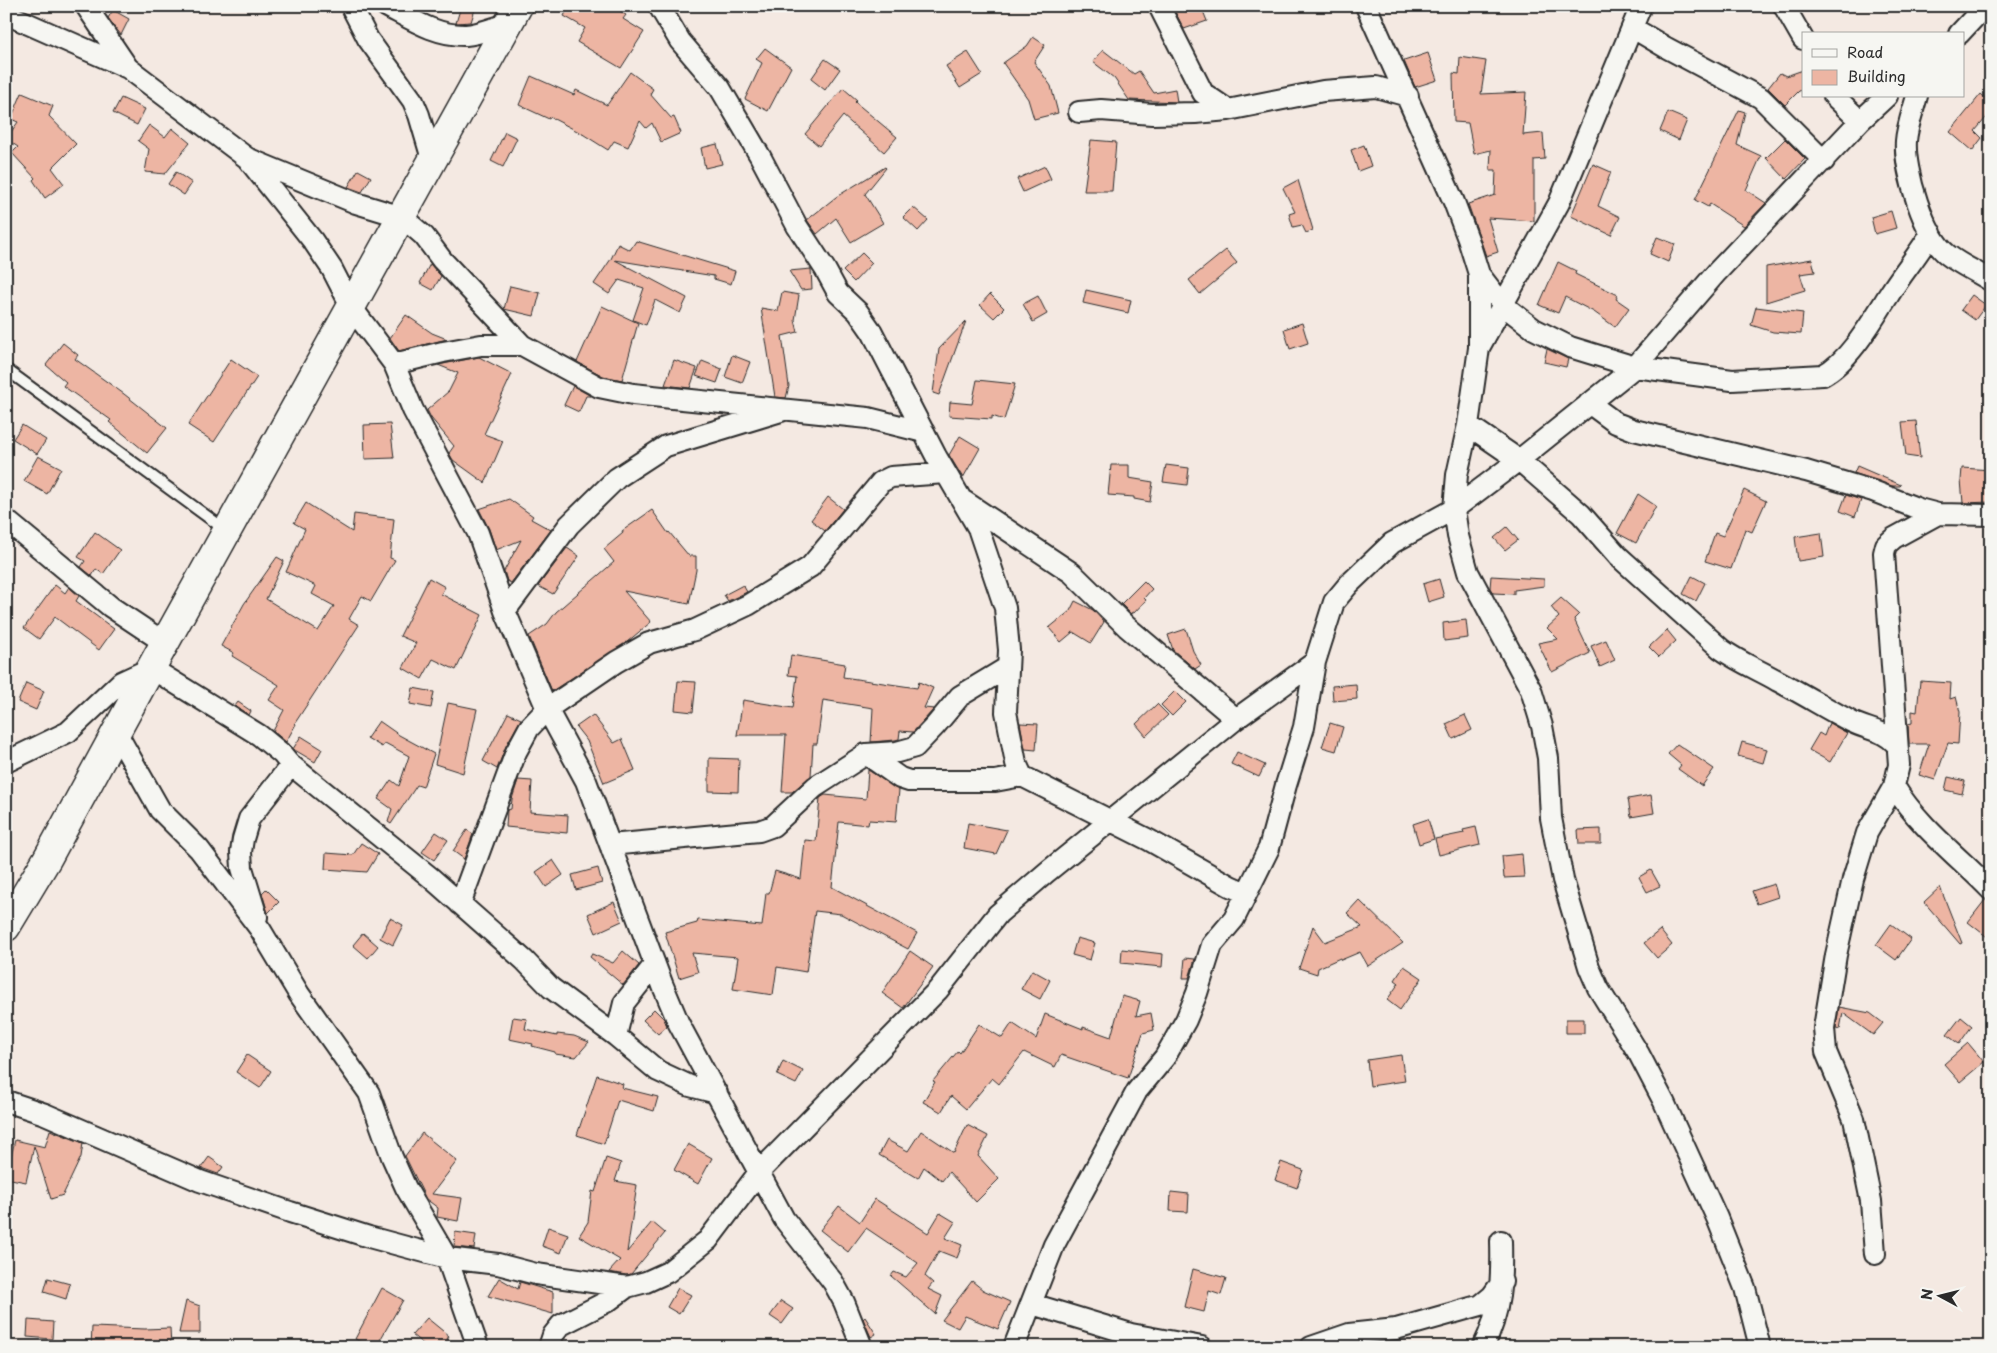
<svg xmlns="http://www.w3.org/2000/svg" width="1997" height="1353" font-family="'Playpen Sans',sans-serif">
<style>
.building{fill:#edb5a3;stroke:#2b2b2b}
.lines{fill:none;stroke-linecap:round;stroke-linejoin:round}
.lane-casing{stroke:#2b2b2b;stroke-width:14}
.street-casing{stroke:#2b2b2b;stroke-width:24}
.secondary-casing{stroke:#2b2b2b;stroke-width:31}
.lane{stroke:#f6f6f2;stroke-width:10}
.street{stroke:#f6f6f2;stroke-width:20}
.secondary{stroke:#f6f6f2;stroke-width:28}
</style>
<rect width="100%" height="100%" fill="#f4e9e2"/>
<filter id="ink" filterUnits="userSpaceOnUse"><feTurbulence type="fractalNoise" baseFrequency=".02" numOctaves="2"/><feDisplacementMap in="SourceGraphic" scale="10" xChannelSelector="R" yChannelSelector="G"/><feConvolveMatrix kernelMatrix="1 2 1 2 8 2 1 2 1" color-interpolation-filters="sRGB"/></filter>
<g filter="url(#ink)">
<path class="building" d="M461 6H476L471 22 456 23Z
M569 6H612L626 15 623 19 644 32 621 68 577 42 585 28 564 16Z
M1172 6H1201L1207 21 1184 29Z
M113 10 129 19 121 35 108 18Z
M1033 37 1045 45 1034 62 1051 86 1058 113 1034 119 1028 99 1003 63 1027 46Z
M765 48 791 67 768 111 745 99 762 63 756 59Z
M1103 50 1134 74 1139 71 1154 93 1175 89 1177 102 1129 100 1114 78 1093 62Z
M968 52 982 74 960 88 946 66Z
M1428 53 1437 80 1415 87 1404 61Z
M1460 57 1486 61 1481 94 1526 92 1523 135 1543 133 1545 159 1534 160V221L1488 218 1498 252 1486 256 1468 204 1495 195 1496 170H1490L1491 150 1474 154 1468 123 1454 122 1453 73 1459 74Z
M825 59 840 69 825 90 811 79Z
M1803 70V90L1799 91 1785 105 1768 88 1780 73 1786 76Z
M630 72 653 89 650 94 671 118 674 117 681 133 661 142 652 123 646 128 640 121 628 147 614 141 608 150 581 133 550 117 549 119 519 105 531 76 574 95 576 90 607 105Z
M843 88 857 100 855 102 897 137 884 152 843 116 819 146 805 134Z
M22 93 53 106 49 116 76 144 52 168 64 184 45 198 33 180 35 178 12 153 18 147 6 139 18 122 11 119Z
M1981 94 1991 103V112L1975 131 1982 138 1972 151 1950 132Z
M121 98 145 109 137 125 113 113Z
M1739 110 1745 112 1737 145 1761 156 1746 190 1766 203 1744 226 1710 204 1708 207 1695 200Z
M1668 112 1687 120 1679 140 1660 131Z
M149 125 165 137 172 128 190 143 165 174 145 172 149 149 138 141Z
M505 132 517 138 503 167 491 161Z
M1785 139 1805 159 1786 179 1766 158Z
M1091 140 1116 142 1112 191H1084Z
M717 144 722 164 705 168 701 148Z
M1364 145 1371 166 1358 171 1351 150Z
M1593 164 1611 172 1598 206 1620 217 1611 235 1571 216Z
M1045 166 1051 179 1023 192 1017 179Z
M885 167 886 168 865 194 883 223 851 242 836 218 817 234 807 220 836 197Z
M358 170 371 177 362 192 348 187Z
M176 172 192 183 184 195 168 184Z
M1298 180 1313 230 1306 233 1302 225 1293 227 1289 214 1295 212 1283 188Z
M913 207 928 220 918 231 903 217Z
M1891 211 1896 228 1875 234 1871 217Z
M1657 237 1675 244 1668 262 1650 254Z
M636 241 735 271 731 284 714 279V276L615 260 687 298 680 313 655 300 646 325 633 320 644 288 619 280 609 294 594 284 611 259 618 244 630 250Z
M1226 250 1237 263 1200 294 1189 280Z
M862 253 872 263 854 282 843 271Z
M1812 259 1815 272 1800 274 1805 290 1766 302V267Z
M1558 262 1576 271 1575 274 1618 295 1616 299 1629 308 1615 327 1594 312 1565 297 1558 313 1539 305Z
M430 264 441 276 433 290 420 283Z
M811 269 812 289 801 290 789 271Z
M510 286 540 293 534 316 504 309Z
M1086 290 1131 300 1128 313 1083 303Z
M782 292 799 295 795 320 798 332 782 336 789 386 786 398 775 397 761 308 778 311Z
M990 294 1004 308 994 318 980 305Z
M1972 295 1986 305 1975 320 1961 310Z
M1038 296 1047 314 1033 322 1023 304Z
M602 306 638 323 622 380 603 376 577 362Z
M1756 307 1803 313 1801 334 1773 332 1751 325Z
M406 315 432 333 447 339 399 351 390 338Z
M966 321 939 395 933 393 939 349Z
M1302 323 1308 343 1290 349 1284 329Z
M63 343 78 355 75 359 124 394 167 428 147 453 109 422 111 420 63 386 66 382 46 365Z
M1547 349 1568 359 1566 367 1544 362Z
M732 355 750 362 742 383 725 377Z
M479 357 512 374 484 434 503 441 485 483 453 460 449 453 454 446 431 418 427 410 449 391 458 373 438 365Z
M231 359 257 377 214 442 188 425Z
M674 360 697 368 690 388 665 385Z
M702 361 722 369 717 383 696 376Z
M977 380 1015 384 1004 420 992 416V419L949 416 950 402 972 404Z
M573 386 591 396H586L579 412 564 405Z
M1916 421 1920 458 1906 456 1902 422Z
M390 424 394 458 365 459 364 425Z
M22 425 46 440 37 454 13 439Z
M960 436 980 448 963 478 949 455Z
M38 456 61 468 47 494 24 481Z
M1111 465H1129V478L1153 482 1150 502 1134 499V497L1108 495Z
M1166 465 1189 468 1187 485 1163 482Z
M1857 466 1901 485 1900 486H1892L1854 473Z
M1962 468 1991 470V502L1963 503 1961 480Z
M1744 490 1766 501 1752 532 1745 529 1731 569 1705 561 1715 533 1723 536Z
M1638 494 1656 506 1636 543 1617 533Z
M1846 495 1861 500 1855 517 1840 511Z
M828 497 843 509 825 531 811 520Z
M509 499 533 516 531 519 551 530 511 583 507 581 504 571 521 540 496 550 489 529 479 509Z
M306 503 352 532 354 514 394 519 390 558 395 560 371 601 362 596 349 619 359 625 295 723 296 724 286 742 273 731 284 710 269 700 279 685 232 656 234 653 221 646 244 604 277 557 284 561 266 599 318 631 334 606 312 594 316 586 286 572 305 529 294 523Z
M652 510 668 533 669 532 689 556H696V570L689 604 624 591 651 622 627 642 552 691 529 636 547 624 556 612 614 562 604 549 623 533 622 531Z
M1507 527 1518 540 1505 550 1494 538Z
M95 532 120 550 103 574 96 569 92 576 81 567 85 561 78 557Z
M1821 533 1824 557 1798 561 1795 537Z
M567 548 579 556 553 594 538 586Z
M1491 576 1544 579V586L1514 590V594L1493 593 1490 588Z
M1692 576 1705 583 1696 601 1683 594Z
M429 578 445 587 441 594 482 615 456 670 433 659 422 679 403 668 416 643 400 636Z
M1439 579 1444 597 1428 602 1423 584Z
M1144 581 1152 589 1144 598 1146 600 1134 613 1132 612 1131 614 1121 604Z
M55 585 65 593 69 587 79 596 76 601 114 629 99 650 55 617 39 639 24 628Z
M743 585 747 592 728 601 724 595Z
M1561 598 1579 614 1574 619 1590 653 1552 672 1538 643 1558 639 1547 628 1559 617 1551 607Z
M1075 601 1093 610 1104 622 1091 643 1073 632 1061 642 1049 628 1070 611Z
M1466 620 1468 638 1444 641 1443 623Z
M1186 629 1193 651 1201 665 1195 669 1173 650 1168 635Z
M1667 630 1676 641 1659 657 1649 647Z
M1606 640 1615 660 1600 667 1591 646Z
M791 655 845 664 843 677 917 688 919 682 933 688 924 708 934 709 913 732 900 731 899 739 895 740 871 742 873 708 823 700 817 744H813L811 776 792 792H782L786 735H737L743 700 793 708 797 676 788 675Z
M678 681 696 682 693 712 675 710Z
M1920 681 1951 683 1950 699 1956 697 1960 712 1958 744 1948 743 1935 780 1919 775 1929 744H1909L1908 724 1912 723V711L1917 712Z
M26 683 44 691 36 710 18 702Z
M1356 684 1357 699 1333 701 1332 686Z
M413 688 434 692 431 708 410 704Z
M1175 691 1186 702 1172 716 1161 705Z
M238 702 251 711 249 715 235 706Z
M448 703 477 709 463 773 435 764Z
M1157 704 1168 715 1146 736 1136 724Z
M508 713 521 719 506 746 497 769 483 761Z
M593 715 614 743 622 739 635 770 604 783 587 741 576 727Z
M1465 715 1472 730 1453 739 1446 724Z
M379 721 399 735 434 754 423 787 417 785 391 824 388 822 392 809 378 799 391 780 399 786 409 756 385 743 382 747 367 738Z
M1020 723 1038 724 1036 750 1025 749Z
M1330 723 1343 727 1336 751 1322 747Z
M1829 723 1847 733 1830 762 1809 750 1819 733 1824 736Z
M301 736 322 749 315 762 293 749Z
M1742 742 1767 749 1763 763 1738 756Z
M1677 744 1714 769 1702 786 1678 769 1681 765 1668 754Z
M1237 752 1265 765 1259 777 1231 764Z
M709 758 739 759 738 792 709 791Z
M868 770 899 790 896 822 869 820 868 825 839 822 832 887 917 933 908 949 841 914 815 911 806 972 777 967 773 995 733 989 738 957 692 953 698 972 679 978 665 932 697 923 698 920 762 926 766 893H769L775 871 801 879 805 840 816 841 820 798 825 795 866 799Z
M1948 777 1965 781 1962 794 1945 790Z
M518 780 532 781 530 812 568 815 567 833 506 827 507 810 511 809 512 799Z
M1651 795 1654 813 1631 817 1628 799Z
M1428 819 1434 839 1419 844 1413 824Z
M968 823 1007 830 996 854 964 848Z
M1476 827 1480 845 1439 855 1435 839 1464 833 1463 830Z
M1601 829V844H1579L1578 830Z
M467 830 473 834 464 859 453 851Z
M436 832 448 840 434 860 422 852Z
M361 843 378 854 367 872 325 869 326 853 353 855Z
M1522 854 1524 877 1504 878 1502 856Z
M553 860 563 875 546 887 536 872Z
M598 868 602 883 576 890 572 875Z
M1651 870 1660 886 1647 892 1639 877Z
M1774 884 1778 897 1757 904 1752 891Z
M1940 887 1962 943 1960 944 1924 902Z
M266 889 279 902 268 913 262 893Z
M1359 900 1403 943 1368 966 1360 952 1341 960 1340 958 1318 968 1317 974 1299 968 1313 926 1325 942 1362 927 1347 913Z
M1985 900 1991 902V940L1968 922Z
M614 902 622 921 596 933 588 914Z
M390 918 403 925 393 945 380 938Z
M1891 924 1911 939 1896 960 1876 945Z
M1660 930 1672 945 1657 958 1644 943Z
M363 933 378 946 368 958 353 945Z
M1077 938 1095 943 1090 960 1072 955Z
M1122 949 1163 954 1162 967 1121 963Z
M623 951 639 965 623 985 590 957 592 954 613 963Z
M910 951 933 967 903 1008 882 993Z
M1185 958 1195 959 1189 978H1183Z
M1404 966 1422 978 1400 1010 1387 1000 1399 983 1395 980Z
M1032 970 1050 980 1040 999 1021 989Z
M1122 996 1140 1001 1136 1016 1151 1013 1154 1030 1143 1033 1128 1078 1061 1055 1055 1067 1024 1052 999 1084 992 1078 966 1109 951 1096 941 1112 923 1102 935 1082 933 1081 958 1051 960 1053 979 1024 1002 1038 1012 1023 1036 1039 1045 1014 1083 1029V1027L1111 1037Z
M1839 1007 1870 1013 1883 1023 1873 1035 1843 1013 1840 1029 1836 1028Z
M654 1009 664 1019 667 1026 658 1034 643 1020Z
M513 1017 527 1019 525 1029 557 1036V1034L574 1036 589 1042 576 1057 555 1054V1052L532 1046 533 1044 509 1039Z
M1961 1017 1972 1026 1959 1044 1947 1035Z
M1566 1019H1584V1033H1566Z
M1968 1043 1984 1062 1960 1082 1944 1064Z
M247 1055 271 1071 260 1088 236 1072Z
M1401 1055 1405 1081 1370 1086 1367 1060Z
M783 1061 803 1071 796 1084 777 1075Z
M597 1075 623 1084 622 1088 658 1097 654 1111 618 1100 604 1144 577 1135Z
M967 1125 988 1136 978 1156 999 1179 976 1202 949 1172 942 1181 924 1167 918 1178 879 1155 887 1140 908 1151 921 1131 954 1153Z
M50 1130 83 1143 81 1157 63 1195 51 1199 34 1146 26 1182 6 1178 15 1140 45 1147Z
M422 1133 457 1161 432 1194 462 1198 458 1221 437 1217 438 1208 426 1199 405 1156Z
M688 1144 712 1158 698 1184 674 1170Z
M209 1157 223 1167 218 1174 201 1168Z
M606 1158 621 1163 615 1181 637 1185 627 1252 652 1222 665 1233 631 1274 626 1275 609 1272 620 1260 579 1236 588 1222 592 1191 595 1192Z
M1281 1162 1303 1170 1297 1188 1275 1180Z
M1171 1192 1189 1194 1188 1212 1170 1211Z
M875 1199 928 1233 940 1213 955 1222 945 1238 962 1245 957 1258 939 1251 925 1276 933 1283 928 1289 942 1296 935 1314 891 1276 894 1272 906 1277 918 1263 866 1228 848 1252 820 1230 839 1206 860 1222Z
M548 1227 568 1234 561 1253 542 1246Z
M455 1232 476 1235 474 1249 454 1247Z
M1193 1269 1226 1278 1221 1295 1209 1291 1204 1312 1184 1307Z
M48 1278 70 1284 66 1299 44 1292Z
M499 1278 518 1289 520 1282 553 1292V1314L488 1296Z
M972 1281 983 1290 1010 1302 998 1329 965 1316 958 1328 942 1320Z
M382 1288 403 1300 376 1347H370L355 1339Z
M678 1288 691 1295 679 1314 667 1307Z
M186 1301 200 1306V1333H179Z
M781 1301 793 1309 782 1324 770 1316Z
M865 1317 876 1334 871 1337 863 1319Z
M427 1318 449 1336 447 1339 456 1347H427L412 1335Z
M28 1320 53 1322 52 1339 27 1337Z
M92 1327 145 1329 170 1328 171 1347H91Z"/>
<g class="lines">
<defs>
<path id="lane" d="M7 370 227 531"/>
<path id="street" d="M86 6 128 68
M351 6 368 39 413 101 419 115 432 159
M386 6C411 19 436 36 466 35 480 34 495 27 508 24
M659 6 680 41 720 88 760 156 797 226 825 269 838 293 858 312 872 332 936 456 978 528 1005 608 1009 650 1006 712 1016 763 1022 776 1149 840 1230 886 1246 893
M1159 6 1203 93 1228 110
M1366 6 1454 202 1468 239 1479 274V348L1468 425 1457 475 1454 509 1458 536 1468 572 1531 690 1542 726 1548 758 1551 818 1563 880 1589 967 1598 988 1639 1054 1664 1102 1717 1218 1745 1288 1760 1347
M1784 6 1803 39
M6 14 128 68 247 158 356 203 402 217 424 236 442 260 522 345
M1633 28 1665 47 1761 98 1824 161
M1959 34 1985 6
M1834 96 1860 121
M1917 96C1913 111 1907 127 1906 141 1904 170 1924 237 1948 255 1961 265 1977 272 1991 281
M1079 112 1101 110 1152 114 1195 113 1228 110 1323 91 1376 87 1408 96
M247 158 313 241 332 269 352 308 394 364 413 410 478 533 505 611 547 709 586 781 663 986 679 1024 784 1219 833 1282 844 1302 862 1347
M1479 274 1503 305 1534 329 1570 347 1635 367 1732 380 1823 375C1850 361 1874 318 1890 293 1903 272 1919 254 1931 233
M1480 346 1559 203 1641 6
M394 364 443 352 481 345H522L599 387 633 394 868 418 924 432
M1589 403 1616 423 1634 430 1806 471 1873 491 1919 509 1938 514 1991 515
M1468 425 1519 460 1581 514 1618 556 1721 649C1739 662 1759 670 1778 681 1803 694 1827 709 1852 722 1868 730 1884 730 1896 744
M964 501 1072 573 1127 627 1236 719
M6 520 111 607 165 643
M505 611 569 525 617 478 666 446 781 411
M116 732 160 810 199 849 260 929 299 994 369 1093 392 1157 406 1188 447 1258 478 1347
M866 754 900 778 909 781H995L1022 776
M6 762 68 732 121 682 151 668 259 735 282 754 291 765 430 877 524 960 551 988 616 1036 658 1071 690 1086 717 1093
M1894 786C1919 827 1958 856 1991 890
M610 845 759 831 773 826 815 787 866 754 897 752 915 747 935 726 960 696 1008 667
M460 904 516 752 529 728 547 709 616 662 649 643 695 630 748 605 810 567 881 482 891 477 945 473
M257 917 242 868 241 852 243 839 249 819 291 765
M616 1036 624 1003 655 964
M6 1101 45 1114 200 1181 290 1212 369 1237 447 1258 498 1264 536 1274 627 1287 646 1282 668 1272 708 1240 760 1171 938 990 998 914 1047 872 1236 719 1315 662
M1875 1254 1871 1201 1854 1119 1826 1052 1824 1028 1836 955 1853 879 1867 833 1894 786 1899 765 1884 553 1886 545 1894 538 1938 514
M1032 1304 1131 1334 1202 1347
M549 1347 553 1335 561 1325 608 1301 627 1287
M1014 1347 1054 1245 1137 1091 1165 1057 1186 1020 1197 993 1212 945 1234 919 1269 848 1286 785 1304 727 1315 662 1334 602 1349 584 1392 543 1454 509 1519 460 1635 367 1717 272 1860 121 1887 96
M1311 1347 1349 1334 1396 1329 1481 1305 1492 1296 1502 1282
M1483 1347C1501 1312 1502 1279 1501 1241"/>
<path id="secondary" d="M6 927 47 859 151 668 518 6"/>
</defs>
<use href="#lane" class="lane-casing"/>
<use href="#street" class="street-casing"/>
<use href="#secondary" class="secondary-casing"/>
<use href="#lane" class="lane"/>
<use href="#street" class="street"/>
<use href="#secondary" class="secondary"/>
</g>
</g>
<rect width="1997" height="1353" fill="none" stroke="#f6f6f2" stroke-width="25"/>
<rect x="12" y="12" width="1972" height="1328" fill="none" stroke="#2b2b2b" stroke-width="2" filter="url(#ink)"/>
<rect x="1802" y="32" width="162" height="65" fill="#f6f6f2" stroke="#a5a5a2"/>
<rect x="1812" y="49" width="25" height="8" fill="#f6f6f2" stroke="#a5a5a2"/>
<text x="1847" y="58" font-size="15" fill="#2b2b2b">Road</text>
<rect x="1812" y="70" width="25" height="15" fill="#edb5a3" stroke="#a5a5a2"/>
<text x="1847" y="82" font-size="15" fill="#2b2b2b">Building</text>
<g transform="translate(1940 1296) rotate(277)" stroke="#f6f6f2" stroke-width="4" paint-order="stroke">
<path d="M0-4L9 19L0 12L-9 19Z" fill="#2b2b2b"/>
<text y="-8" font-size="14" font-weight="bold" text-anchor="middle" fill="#2b2b2b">N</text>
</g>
</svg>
